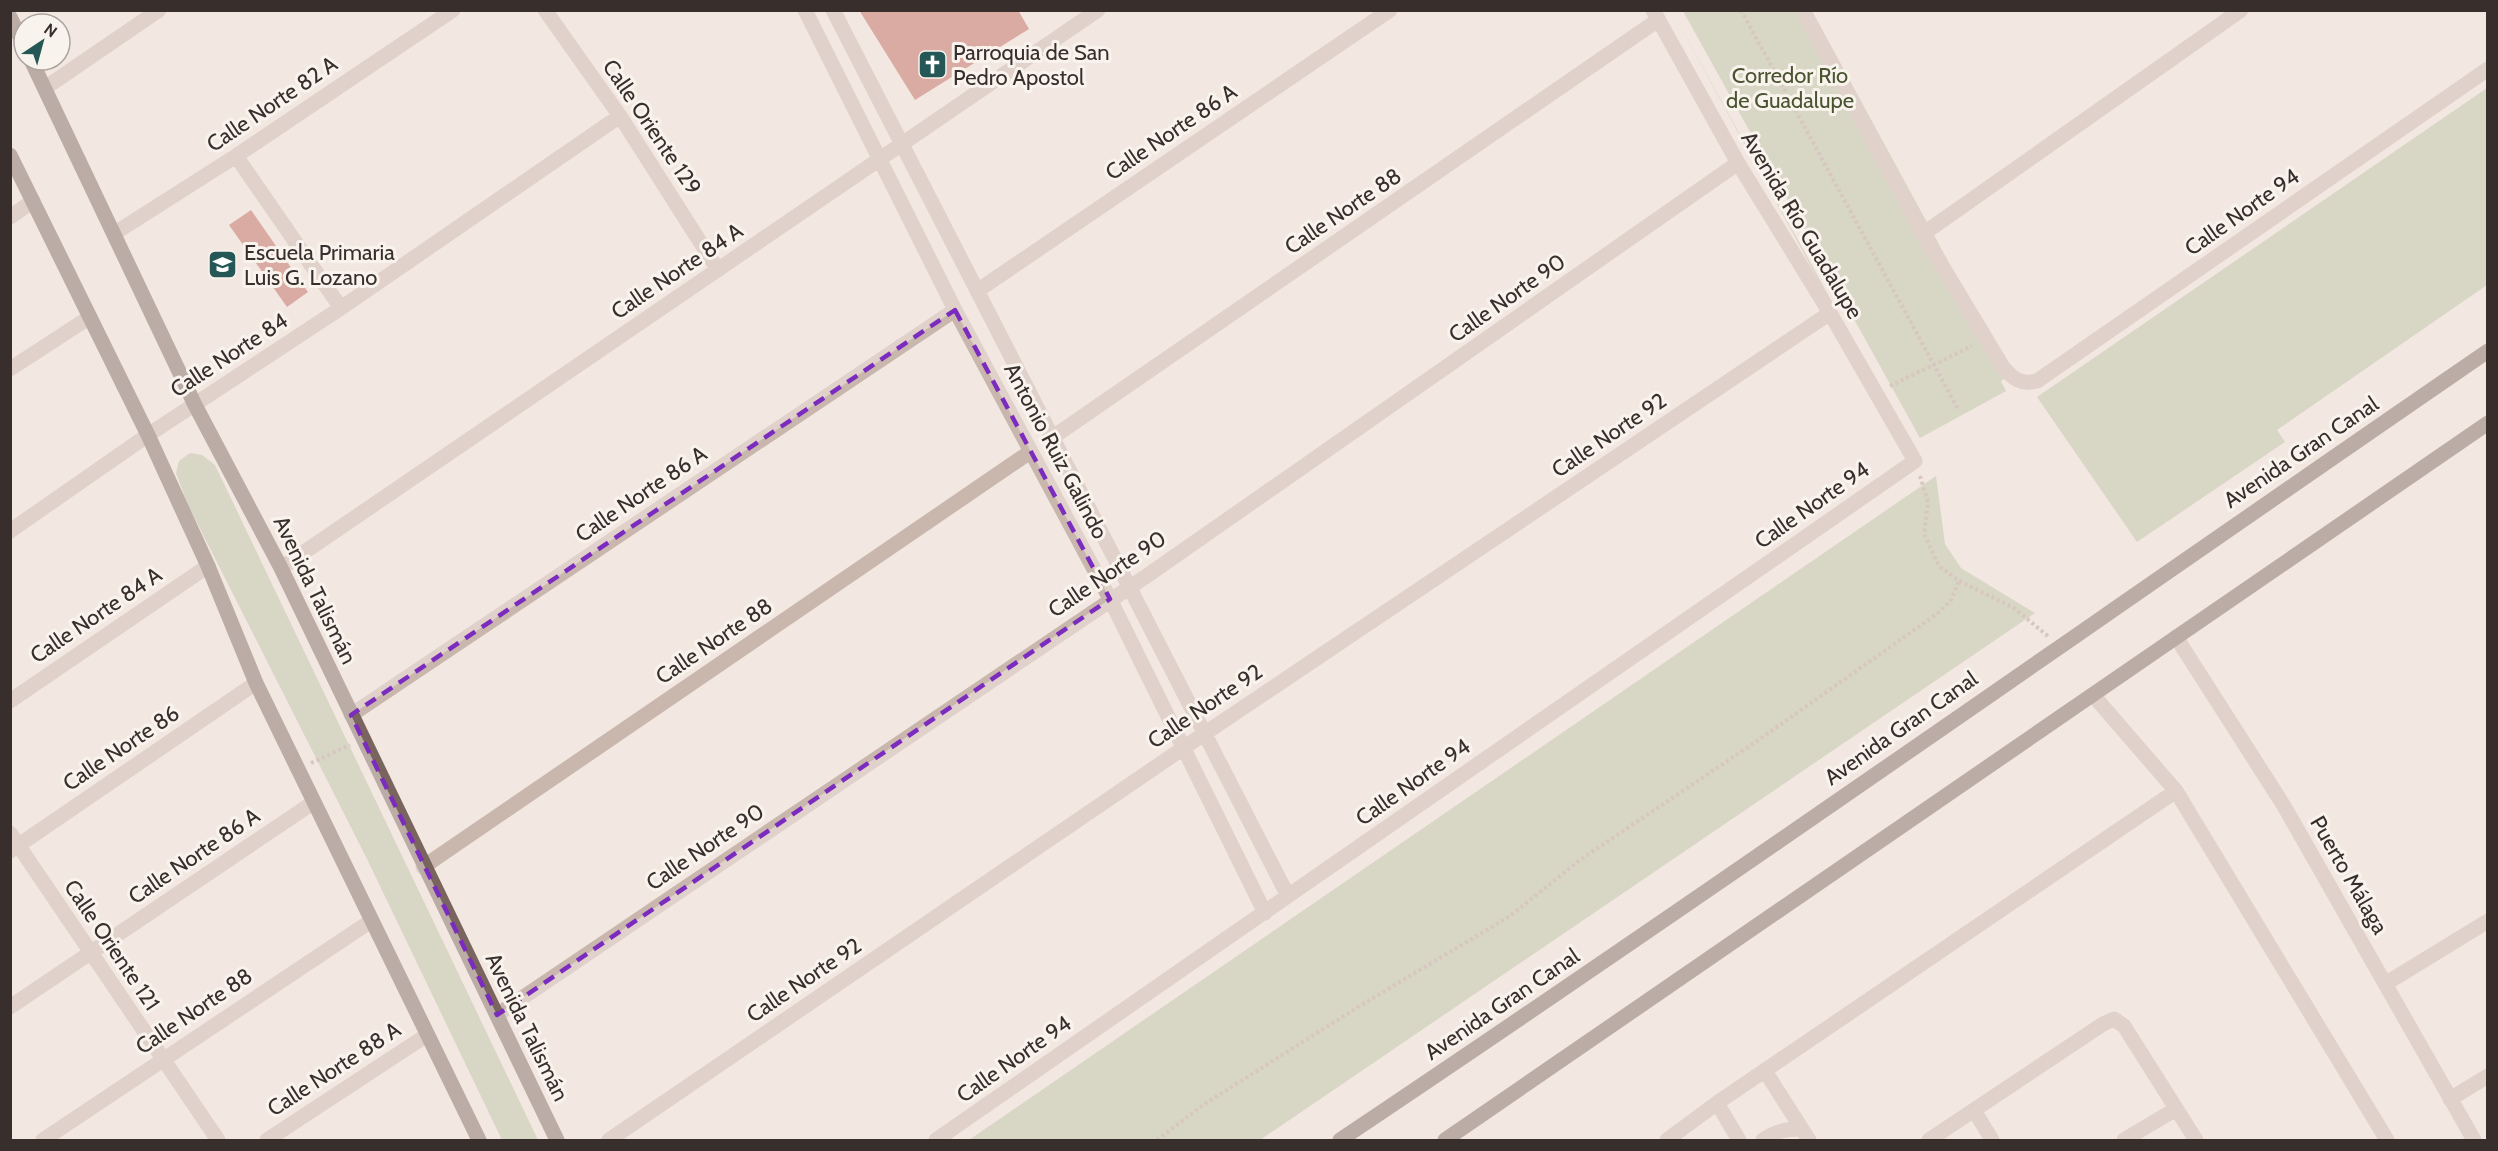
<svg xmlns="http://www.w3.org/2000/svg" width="2498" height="1151" font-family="Cabin,sans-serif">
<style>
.green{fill:#b9c0a2}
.building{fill:#bc6355}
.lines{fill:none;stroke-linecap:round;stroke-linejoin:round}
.path{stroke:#b5a198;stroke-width:4;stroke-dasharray:3 3;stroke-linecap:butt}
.minor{stroke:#c9b7ae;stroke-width:15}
.major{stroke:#79645e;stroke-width:15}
.marked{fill:none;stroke:#7b2cbf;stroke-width:4.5;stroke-dasharray:12 8;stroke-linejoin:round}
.labels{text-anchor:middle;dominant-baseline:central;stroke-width:6;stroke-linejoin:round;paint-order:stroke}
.poi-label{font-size:22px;fill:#382e2b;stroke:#f9f3ed;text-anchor:start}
.park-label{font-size:22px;fill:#4b5431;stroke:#f9f3ed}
.street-label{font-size:22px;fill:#382e2b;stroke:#f9f3ed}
</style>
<rect width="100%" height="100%" fill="#f2e8e1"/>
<path class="green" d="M1672 11 1920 462 1918 463Z
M1683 11H1812L2010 375 2001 381 2006 391 1920 438Z
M2487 88V285L2277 430 2285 442 2137 542 2037 397Z
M190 453 202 455 215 465 538 1140H502L367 859 188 505 176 473 179 461Z
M1936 476 1945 544 1961 568 2035 613 1260 1140H969Z"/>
<path class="building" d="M859 10H1018L1029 29 915 100Z
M251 210 308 292 287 307 229 225Z"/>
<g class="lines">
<path class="path" d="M1741 10 1959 411
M1890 386 1972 346
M1920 476 1928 502 1924 534 1939 566 1959 581 2014 608 2049 637
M311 763 350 745
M1157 1140 1203 1105 1358 1007 1510 916 1580 860 1760 739 1937 614 1951 600 1959 581"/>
<path class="minor" d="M545 10 620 116 718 270
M805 10 955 310 1110 599 1265 913
M833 10 1288 896
M1803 10 1923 234 2003 367C2013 379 2021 385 2037 381L2488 69
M45 88 159 10
M236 156 341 308
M10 217 33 201
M115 233 236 156 453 10
M1923 234 2241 10
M977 291 1390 10
M10 369 90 317
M1053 437 1658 20
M10 531 148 435 341 308 620 116
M281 568 1098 10
M2176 637 2284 806 2474 1140
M2093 695 2176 791 2387 1140
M10 701 208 566
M351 715 955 310
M10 833 218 1140
M10 851 256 683
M423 867 1030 452
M2385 984 2488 921
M10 1007 314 802
M497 1015 1148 575 1738 163
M1765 1071 1809 1140
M2450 1099 2488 1076
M1717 1103 1739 1140
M1974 1110 1992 1140
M43 1140 371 921
M267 1140 427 1035
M609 1140 1204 734 1830 313
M936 1140 1915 461 1830 313 1738 163 1653 10
M1667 1140 1717 1103 2176 791
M1763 1140C1776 1131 1786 1129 1801 1129
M1929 1140 2103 1024 2114 1019 2124 1026 2196 1140
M2124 1140 2176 1109"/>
<path class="major" d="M10 17 24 45
M31 60 195 405 281 568 557 1140
M10 155 148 435 208 566 256 683 479 1140
M1340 1140C1725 882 2105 614 2488 351
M1445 1140 2488 423"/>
</g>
<path d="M0 0H2498V1151H0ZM955 310 1110 599 497 1015 351 715Z" fill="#f2e8e1" fill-opacity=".55" fill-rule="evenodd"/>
<path class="marked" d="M955 310 1110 599 497 1015 351 715Z"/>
<defs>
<symbol id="church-square" viewBox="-11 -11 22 22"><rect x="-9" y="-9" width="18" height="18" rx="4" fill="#245755" stroke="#f9f3ed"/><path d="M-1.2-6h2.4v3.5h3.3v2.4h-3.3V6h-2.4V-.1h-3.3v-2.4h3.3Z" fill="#fff"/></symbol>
<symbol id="school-square" viewBox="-11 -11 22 22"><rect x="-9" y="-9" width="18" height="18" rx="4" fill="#245755" stroke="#f9f3ed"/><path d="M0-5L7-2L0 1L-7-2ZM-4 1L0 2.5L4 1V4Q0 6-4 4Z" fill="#fff"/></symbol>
</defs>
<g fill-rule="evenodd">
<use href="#church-square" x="916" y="48" width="33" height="33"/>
<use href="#school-square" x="206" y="248" width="33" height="33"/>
</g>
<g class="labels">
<g class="poi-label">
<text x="953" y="52">Parroquia de San<tspan x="953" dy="25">Pedro Apostol</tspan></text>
<text x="244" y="252">Escuela Primaria<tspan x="244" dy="25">Luis G. Lozano</tspan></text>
</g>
<g class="park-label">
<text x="1790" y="75">Corredor Río<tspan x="1790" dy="25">de Guadalupe</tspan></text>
</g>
<g class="street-label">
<text transform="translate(272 104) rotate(-34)">Calle Norte 82 A</text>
<text transform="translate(652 127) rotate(56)">Calle Oriente 129</text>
<text transform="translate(1171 132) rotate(-34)">Calle Norte 86 A</text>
<text transform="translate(1343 211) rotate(-34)">Calle Norte 88</text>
<text transform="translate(2242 212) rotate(-35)">Calle Norte 94</text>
<text transform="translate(1802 225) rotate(59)">Avenida Río Guadalupe</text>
<text transform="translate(677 271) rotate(-34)">Calle Norte 84 A</text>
<text transform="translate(1507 298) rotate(-35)">Calle Norte 90</text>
<text transform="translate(229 355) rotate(-33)">Calle Norte 84</text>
<text transform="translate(1609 435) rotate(-34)">Calle Norte 92</text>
<text transform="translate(1056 451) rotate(62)">Antonio Ruiz Galindo</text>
<text transform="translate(2301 452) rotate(-34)">Avenida Gran Canal</text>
<text transform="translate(641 494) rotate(-34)">Calle Norte 86 A</text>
<text transform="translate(1812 505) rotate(-35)">Calle Norte 94</text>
<text transform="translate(1107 574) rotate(-34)">Calle Norte 90</text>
<text transform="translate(315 590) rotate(64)">Avenida Talismán</text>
<text transform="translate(96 615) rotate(-34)">Calle Norte 84 A</text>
<text transform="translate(714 641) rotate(-34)">Calle Norte 88</text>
<text transform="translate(1205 706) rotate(-34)">Calle Norte 92</text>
<text transform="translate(1901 728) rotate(-35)">Avenida Gran Canal</text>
<text transform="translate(121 748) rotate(-34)">Calle Norte 86</text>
<text transform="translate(1413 782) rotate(-35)">Calle Norte 94</text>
<text transform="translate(705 847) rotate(-34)">Calle Norte 90</text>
<text transform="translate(194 856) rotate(-34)">Calle Norte 86 A</text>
<text transform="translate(2349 875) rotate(60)">Puerto Málaga</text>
<text transform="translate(112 945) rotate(56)">Calle Oriente 121</text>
<text transform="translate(804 980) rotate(-34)">Calle Norte 92</text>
<text transform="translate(1502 1004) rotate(-34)">Avenida Gran Canal</text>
<text transform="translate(194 1011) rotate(-34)">Calle Norte 88</text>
<text transform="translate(527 1027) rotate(64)">Avenida Talismán</text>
<text transform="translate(1014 1059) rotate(-35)">Calle Norte 94</text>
<text transform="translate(334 1069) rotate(-33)">Calle Norte 88 A</text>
</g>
</g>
<rect width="2498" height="1151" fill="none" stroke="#382e2b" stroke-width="24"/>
<g transform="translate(42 42) rotate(36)"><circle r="28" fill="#f9f3ed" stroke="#aca49f" stroke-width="1.5"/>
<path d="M0-4.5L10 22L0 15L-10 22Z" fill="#245755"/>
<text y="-9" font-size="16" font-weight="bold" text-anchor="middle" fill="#382e2b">N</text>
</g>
</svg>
